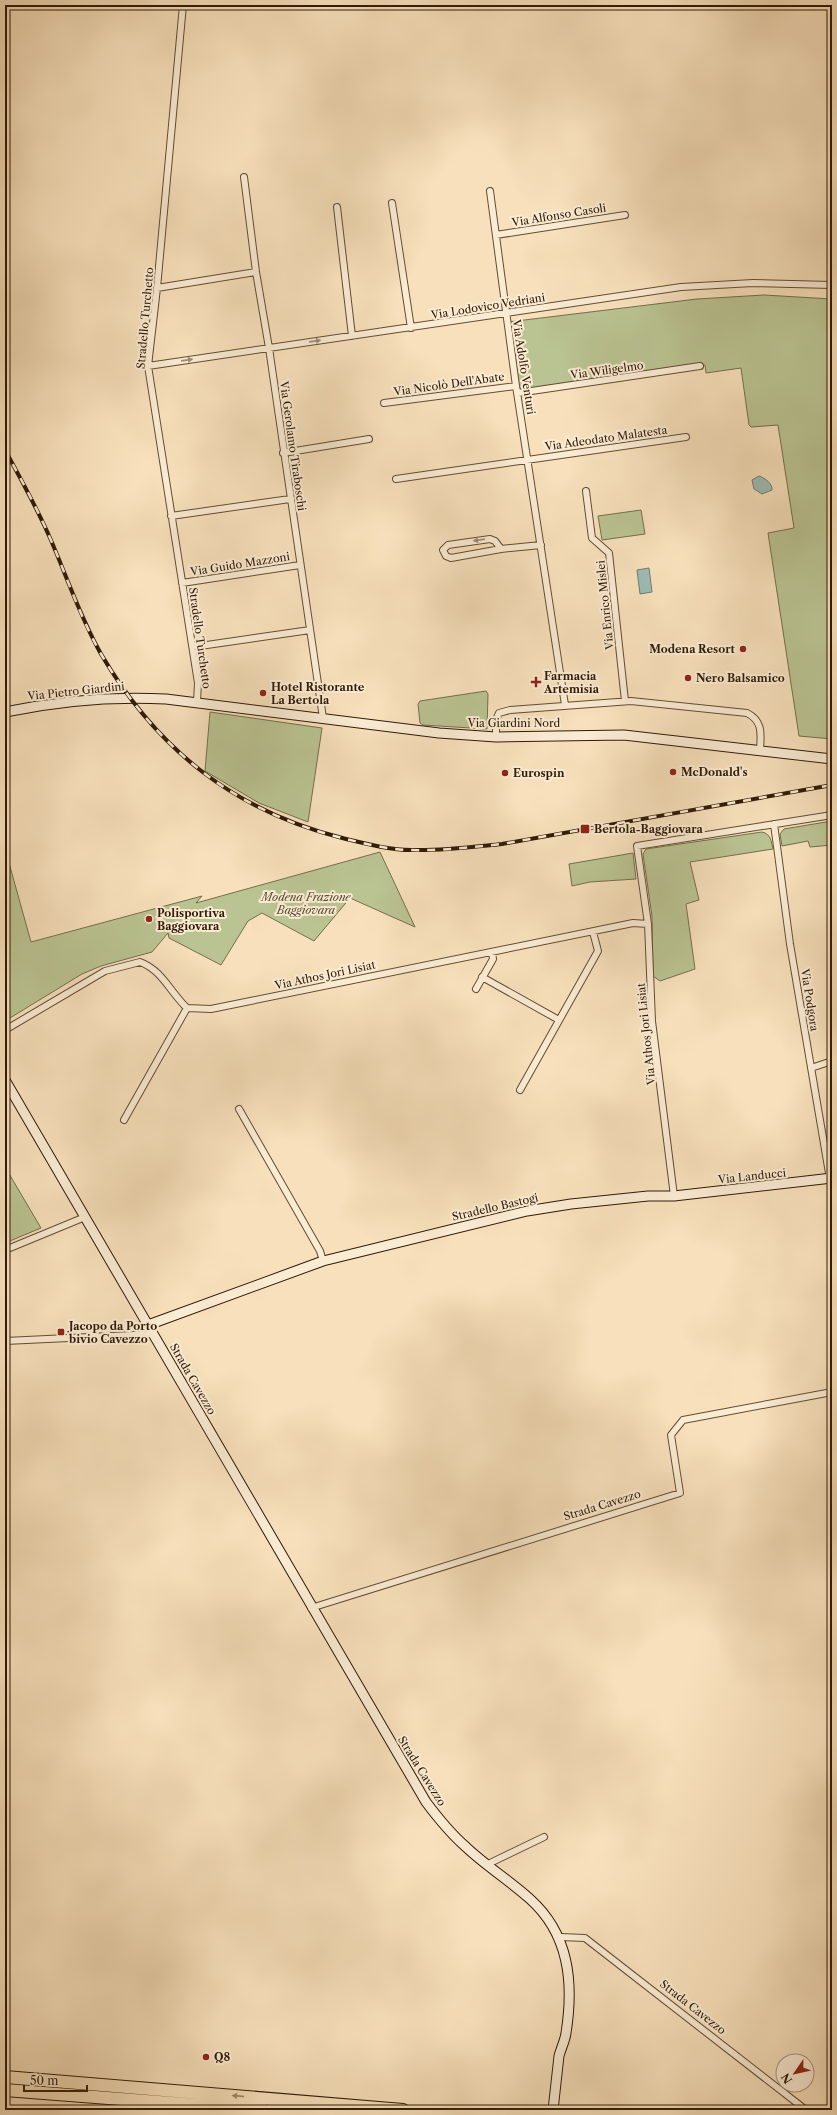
<svg xmlns="http://www.w3.org/2000/svg" width="837" height="2115" font-family="'Libre Caslon Text',serif">
<style>
.green{fill:#bac392;stroke:#756e4c}
.water{fill:#9ebcb6;stroke:#727b70}
.lines{fill:none;stroke-linecap:round;stroke-linejoin:round}
.street-casing{stroke:#624c33;stroke-width:8}
.secondary-casing{stroke:#301a06;stroke-width:11}
.highway-casing{stroke:#301a06;stroke-width:14}
.street{stroke:#faebd3;stroke-width:6}
.secondary{stroke:#faebd3;stroke-width:9}
.highway{stroke:#f7e0bb;stroke-width:12}
.rail-casing{stroke:#301a06;stroke-width:4}
.rail{stroke:#faebd3;stroke-width:2.5;stroke-dasharray:8;stroke-linecap:butt}
.oneway{fill:#9f8d77}
.oneway2{fill:#9d876a}
.poi-dot{fill:#8f2418;stroke:#faebd3;stroke-width:1.5}
.labels{text-anchor:middle;dominant-baseline:central;stroke-width:4;stroke-linejoin:round;paint-order:stroke}
.street-label{font-size:11px;fill:#301a06;stroke:#faebd3}
.poi-label{font-size:11px;font-weight:bold;fill:#301a06;stroke:#faebd3;text-anchor:start}
.park-label{font-size:11px;font-style:italic;fill:#594d30;stroke:#faebd3}
</style>
<rect width="100%" height="100%" fill="#f7e0bb"/>
<filter id="stains"><feTurbulence type="fractalNoise" baseFrequency=".005" numOctaves="4"/><feColorMatrix values="0 0 0 0 .2 0 0 0 0 .09 0 0 0 0 .02 0 0 0 .5 -.17"/></filter>
<radialGradient id="worn" r=".72"><stop offset=".6" stop-color="#630" stop-opacity="0"/><stop offset="1" stop-color="#630" stop-opacity=".3"/></radialGradient>
<path class="green" d="M764 295 832 299V739L799 736 768 533 794 528 778 425 751 427 749 425 741 368 706 373 705 365 517 393 508 322 697 299Z
M641 510 645 534 602 540 598 516Z
M486 691 488 694 487 729 423 725 420 723 418 704 420 701Z
M210 712 322 728 308 822 259 803 205 771Z
M832 821V845L810 847 808 841 782 846 780 834 784 829Z
M762 832C771 834 771 841 773 849L690 862 699 900 686 904 695 969 660 981 653 976 652 916 643 854 646 849Z
M380 852 415 927 350 898 314 941 262 913 248 921 221 965 169 938 168 933 152 952 101 966 82 974 5 1021V865L9 863 31 942 202 896 196 903Z
M633 853 636 879 590 882 572 886 569 864Z
M8 1172 41 1228 5 1243V1173Z"/>
<path class="water" d="M759 476C765 478 773 484 772 490L762 494 754 489 752 480Z
M649 568 652 592 640 594 637 570Z"/>
<g class="lines">
<defs>
<path id="street" d="M183 5 157 288 148 366 198 683 197 702
M244 177 256 272 269 348 323 718
M490 191 516 386 565 705
M392 203 411 328
M337 207 352 336
M496 235 625 215
M157 288 256 272
M148 366 681 287 753 283 832 285
M518 393 700 366
M384 403 516 386
M283 453 369 439
M396 479 686 437
M586 491 592 538 609 553 625 701
M171 516 290 499
M501 549 451 558 446 556 443 550 448 545 490 539 495 541 501 549 541 545
M182 583 300 565
M193 647 310 630
M496 737V720L499 713 510 710 631 701 747 713C763 721 761 734 760 750
M774 824 790 944 830 1179
M648 924 637 846 832 815
M482 977 559 1020
M476 989 493 959 492 952
M5 1030 105 971 140 962C162 970 170 992 187 1008L211 1009 633 923 648 924 652 1021 674 1196
M811 1068 832 1061
M520 1090 598 951 593 932
M239 1109 320 1251 323 1261
M124 1120 187 1008
M5 1250 85 1217
M5 1341 153 1334
M311 1608 680 1493 671 1435 683 1420 832 1392
M488 1864 544 1837
M560 1937 585 1938 806 2110"/>
<path id="secondary" d="M5 712C58 701 111 696 166 699L439 733 496 737 624 735 832 759
M5 1080 426 1802C438 1818 451 1834 466 1847 486 1866 509 1880 530 1899 569 1934 574 1982 566 2033 565 2041 561 2048 559 2056 557 2074 555 2092 553 2110
M148 1325 323 1261 527 1211 571 1204 648 1196H674L832 1178"/>
<path id="highway" d="M5 2077 403 2110
M5 2090 263 2110"/>
</defs>
<use href="#street" class="street-casing"/>
<use href="#secondary" class="secondary-casing"/>
<use href="#highway" class="highway-casing"/>
<use href="#street" class="street"/>
<use href="#secondary" class="secondary"/>
<use href="#highway" class="highway"/>
<defs>
<path id="rail" d="M5 450C21 479 37 508 50 538 67 577 80 617 101 654 158 751 236 812 346 839 367 844 390 850 411 850 442 851 472 847 502 844L832 785"/>
</defs>
<use href="#rail" class="rail-casing"/>
<use href="#rail" class="rail"/>
</g>
<defs><path id="oneway-solid" d="M-6-.8H1V-3.2L6.5 0L1 3.2V.8H-6Z"/></defs>
<g class="oneway">
<use href="#oneway-solid" transform="translate(315 341) rotate(-8)"/>
<use href="#oneway-solid" transform="translate(187 360) rotate(-8)"/>
<use href="#oneway-solid" transform="translate(479 540) rotate(172)"/>
</g>
<use class="oneway2" href="#oneway-solid" transform="translate(238 2096) rotate(-175)"/>
<g class="poi-dot">
<circle cx="743" cy="649" r="4"/>
<circle cx="688" cy="678" r="4"/>
<path d="M534 676h4v4h4v4h-4v4h-4v-4h-4v-4h4z"/>
<circle cx="263" cy="693" r="4"/>
<circle cx="673" cy="772" r="4"/>
<circle cx="505" cy="773" r="4"/>
<rect x="580" y="824" width="10" height="10" rx="2"/>
<circle cx="149" cy="919" r="4"/>
<rect x="57" y="1328" width="8" height="8" rx="2"/>
<circle cx="206" cy="2057" r="4"/>
</g>
<g class="labels">
<g class="street-label">
<text transform="translate(559 215) rotate(-9)">Via Alfonso Casoli</text>
<text transform="translate(488 306) rotate(-9)">Via Lodovico Vedriani</text>
<text transform="translate(145 318) rotate(-85)">Stradello Turchetto</text>
<text transform="translate(524 367) rotate(81)">Via Adolfo Venturi</text>
<text transform="translate(607 370) rotate(-8)">Via Wiligelmo</text>
<text transform="translate(449 384) rotate(-8)">Via Nicolò Dell'Abate</text>
<text transform="translate(606 438) rotate(-8)">Via Adeodato Malatesta</text>
<text transform="translate(293 446) rotate(82)">Via Gerolamo Tiraboschi</text>
<text transform="translate(240 564) rotate(-9)">Via Guido Mazzoni</text>
<text transform="translate(605 605) rotate(-96)">Via Enrico Mislei</text>
<text transform="translate(200 638) rotate(82)">Stradello Turchetto</text>
<text transform="translate(76 691) rotate(-6)">Via Pietro Giardini</text>
<text x="514" y="723">Via Giardini Nord</text>
<text transform="translate(325 975) rotate(-12)">Via Athos Jori Lisiat</text>
<text transform="translate(810 1000) rotate(81)">Via Podgora</text>
<text transform="translate(646 1034) rotate(-96)">Via Athos Jori Lisiat</text>
<text transform="translate(752 1176) rotate(-6)">Via Landucci</text>
<text transform="translate(495 1207) rotate(-13)">Stradello Bastogi</text>
<text transform="translate(193 1379) rotate(60)">Strada Cavezzo</text>
<text transform="translate(602 1505) rotate(-17)">Strada Cavezzo</text>
<text transform="translate(422 1771) rotate(58)">Strada Cavezzo</text>
<text transform="translate(693 2007) rotate(38)">Strada Cavezzo</text>
</g>
<g class="poi-label">
<text x="735" y="649" text-anchor="end">Modena Resort</text>
<text x="544" y="676">Farmacia<tspan x="544" dy="13">Artemisia</tspan></text>
<text x="696" y="678">Nero Balsamico</text>
<text x="271" y="687">Hotel Ristorante<tspan x="271" dy="13">La Bertola</tspan></text>
<text x="681" y="772">McDonald's</text>
<text x="513" y="773">Eurospin</text>
<text x="594" y="829">Bertola-Baggiovara</text>
<text x="157" y="913">Polisportiva<tspan x="157" dy="13">Baggiovara</tspan></text>
<text x="69" y="1326">Jacopo da Porto<tspan x="69" dy="13">bivio Cavezzo</tspan></text>
<text x="214" y="2057">Q8</text>
</g>
<g class="park-label">
<text x="306" y="897">Modena Frazione<tspan x="306" dy="13">Baggiovara</tspan></text>
</g>
</g>
<rect width="837" height="2115" fill="none" stroke="#f7e0bb" stroke-width="20"/>
<rect x="6" y="6" width="825" height="2103" fill="none" stroke="#301a06" stroke-width="2"/>
<rect x="10" y="10" width="817" height="2095" fill="none" stroke="#301a06"/>
<g transform="translate(795 2073) rotate(236)"><circle r="19" fill="#faebd3" stroke="#a99781"/>
<path d="M0-3L7 15L0 10L-7 15Z" fill="#8f2418"/>
<text y="-6" font-size="11" font-weight="bold" text-anchor="middle" fill="#301a06">N</text>
</g>
<path d="M24 2085v6h63v-6" fill="none" stroke="#301a06" stroke-width="2"/>
<text x="30" y="2085" font-size="12" fill="#301a06" stroke="#faebd3" stroke-width="3" paint-order="stroke">50 m</text>
<rect width="100%" height="100%" filter="url(#stains)"/>
<rect width="100%" height="100%" fill="url(#worn)"/>
</svg>
